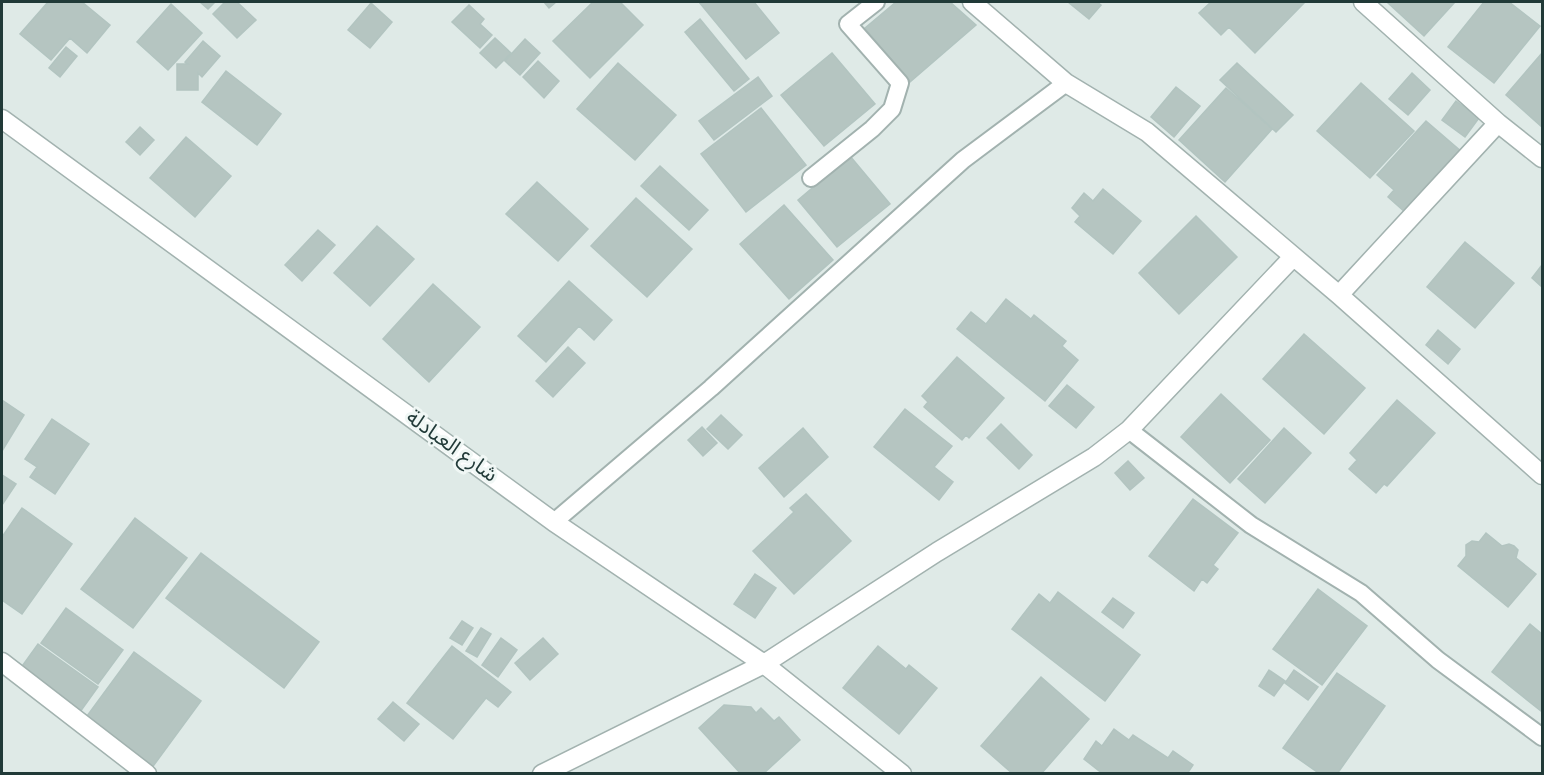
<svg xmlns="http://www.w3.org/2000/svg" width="1544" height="775" font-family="'Varela Round','Noto Sans Arabic',sans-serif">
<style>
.building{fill:#b5c5c1;stroke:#b2c4c0;stroke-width:1.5}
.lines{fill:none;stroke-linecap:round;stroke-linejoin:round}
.lane-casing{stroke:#a2b2af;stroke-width:20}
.street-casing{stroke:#a2b2af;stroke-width:21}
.lane{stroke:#fff;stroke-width:16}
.street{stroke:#fff;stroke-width:18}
.labels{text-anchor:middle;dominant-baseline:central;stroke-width:6;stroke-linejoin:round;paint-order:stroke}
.street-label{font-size:21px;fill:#213a38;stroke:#f0f7f5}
</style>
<rect width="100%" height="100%" fill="#dfeae7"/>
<path class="building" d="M48 2H82L110 25 87 53 70 38 51 60 20 34Z
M200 2H215L208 9Z
M225 2H237L256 20 237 38 213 14Z
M544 2H556L549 8Z
M593 2H620L643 25 590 78 553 41Z
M699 2H754L779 33 746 59Z
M896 2H950L976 25 910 82 865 28Z
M1068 2H1097L1101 5 1089 19Z
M1211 2H1305L1255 53 1229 27 1221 35 1199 13Z
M1389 2H1455L1424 36 1388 3Z
M1484 2H1509L1540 26 1494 83 1448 47Z
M371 3 392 22 370 48 348 30Z
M171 4 202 33 168 70 137 42Z
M469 5 484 19 480 24 492 35 480 48 452 22Z
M700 19 749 79 734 91 685 32Z
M495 38 511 53 496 68 480 53Z
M525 39 540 53 520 75 505 61Z
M203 41 220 56 202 77 198 73V90H177V64H188L185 62Z
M66 47 77 56 60 77 49 68Z
M832 53 875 104 824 146 781 95Z
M1542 53V127L1506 95Z
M538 61 559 81 544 98 523 77Z
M618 63 676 115 635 160 577 109Z
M1237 63 1293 115 1276 132 1220 80Z
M226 71 281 114 257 145 202 102Z
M1412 73 1430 90 1408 115 1389 99Z
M758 77 772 96 714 140 699 121Z
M1361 83 1414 131 1370 178 1317 131Z
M1176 87 1200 106 1174 137 1151 117Z
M1226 88 1272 129 1225 182 1179 140Z
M1456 101 1479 118 1465 137 1442 120Z
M761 108 806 165 746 212 701 154Z
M1426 121 1462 152 1406 213 1388 197 1394 190 1377 175Z
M140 127 154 140 140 155 126 142Z
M186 137 231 176 195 217 150 178Z
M850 156 890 204 837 247 798 200Z
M660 166 708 210 689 230 641 186Z
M537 182 588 229 558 261 506 214Z
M1103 189 1141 221 1113 254 1075 222 1080 216 1072 208 1084 193 1093 201Z
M636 198 692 249 647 297 591 246Z
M784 205 833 260 789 299 740 244Z
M1196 216 1237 257 1179 314 1139 273Z
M377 226 414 259 370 306 334 273Z
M318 230 335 245 302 281 285 265Z
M1465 242 1514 283 1475 328 1427 287Z
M1542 265V287L1532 278Z
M569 281 612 320 594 340 579 326 546 362 518 336Z
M433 284 480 327 429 382 383 339Z
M1006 299 1031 319 1034 315 1066 341 1062 346 1078 360 1045 401 957 329 971 312 986 324Z
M1438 330 1460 349 1448 364 1426 345Z
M1304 334 1365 388 1324 434 1263 379Z
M568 347 585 363 553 397 536 381Z
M957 357 1004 398 969 438 966 435 962 440 924 407 928 402 922 396Z
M1067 385 1094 407 1076 428 1049 406Z
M1221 394 1270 440 1230 483 1181 437Z
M2 400 24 415 2 451Z
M1397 400 1435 433 1387 486 1384 484 1376 493 1349 469 1357 460 1350 453Z
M905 409 952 446 934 467 953 482 939 500 874 447Z
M721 415 742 435 728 449 707 429Z
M52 419 89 444 55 494 30 477 37 467 25 459Z
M1001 424 1032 455 1019 469 987 438Z
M702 427 717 443 703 456 688 440Z
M803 428 828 457 784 497 759 468Z
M1284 428 1311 453 1265 503 1238 479Z
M1128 461 1144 478 1130 490 1115 473Z
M2 475 16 484 2 505Z
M806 494 851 541 794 594 753 551 794 512 790 508Z
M1193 499 1238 533 1213 565 1218 569 1207 583 1202 579 1194 591 1149 556Z
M22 508 72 544 22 614 2 600V537Z
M135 518 187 558 133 628 81 589Z
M1486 533 1502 546 1509 544 1514 546 1518 550 1516 558 1536 574 1508 607 1458 566 1466 556V545L1472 541 1479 542Z
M201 553 319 642 284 688 166 598Z
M755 574 776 588 755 618 734 604Z
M1318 589 1367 626 1322 685 1273 649Z
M1058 592 1140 655 1105 701 1012 629 1039 594 1050 603Z
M1113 598 1134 613 1123 628 1102 612Z
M66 608 123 650 98 684 41 643Z
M462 621 473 628 462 645 450 638Z
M1530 624 1542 634 1541 711 1492 672Z
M481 628 491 634 477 657 466 651Z
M501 638 517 650 498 677 482 665Z
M543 638 558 654 530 680 515 663Z
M38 644 98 687 80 712 20 669Z
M452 646 511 692 498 707 486 698 453 739 407 703Z
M878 646 906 669 909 665 937 688 899 734 843 688Z
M134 652 201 701 151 769 84 720Z
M1269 670 1285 681 1274 696 1259 686Z
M1294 670 1318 687 1308 700 1285 683Z
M1337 673 1385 706 1337 774H1320L1283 748Z
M1041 677 1089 719 1041 774H1013L981 746Z
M393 702 419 724 404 741 378 719Z
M724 705 751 707 756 713 761 708 774 721 779 717 800 740 763 774H741L699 728Z
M1114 729 1129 740 1133 735 1168 758 1173 751 1193 765 1187 774H1103L1084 759 1096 741 1102 746Z"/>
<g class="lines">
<defs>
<path id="lane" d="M811 178 872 129 892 109 900 83 848 24 876 2
M1129 430 1251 525 1361 593 1438 660 1542 737
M554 522 711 388 963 160 1066 83"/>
<path id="street" d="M972 2 1066 83 1147 132 1339 295 1542 475
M1363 2 1498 123
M2 119 554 522 764 664 902 774
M1339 295 1498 123 1542 158
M2 662 147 774
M542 774 764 664 937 552 1094 457 1129 430 1293 257"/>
</defs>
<use href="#lane" class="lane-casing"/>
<use href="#street" class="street-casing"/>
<use href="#lane" class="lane"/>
<use href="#street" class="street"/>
</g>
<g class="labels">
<g class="street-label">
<text transform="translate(452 446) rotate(36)">شارع العبادلة</text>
</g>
</g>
<rect width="1544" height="775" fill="none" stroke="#213a38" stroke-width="6"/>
</svg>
